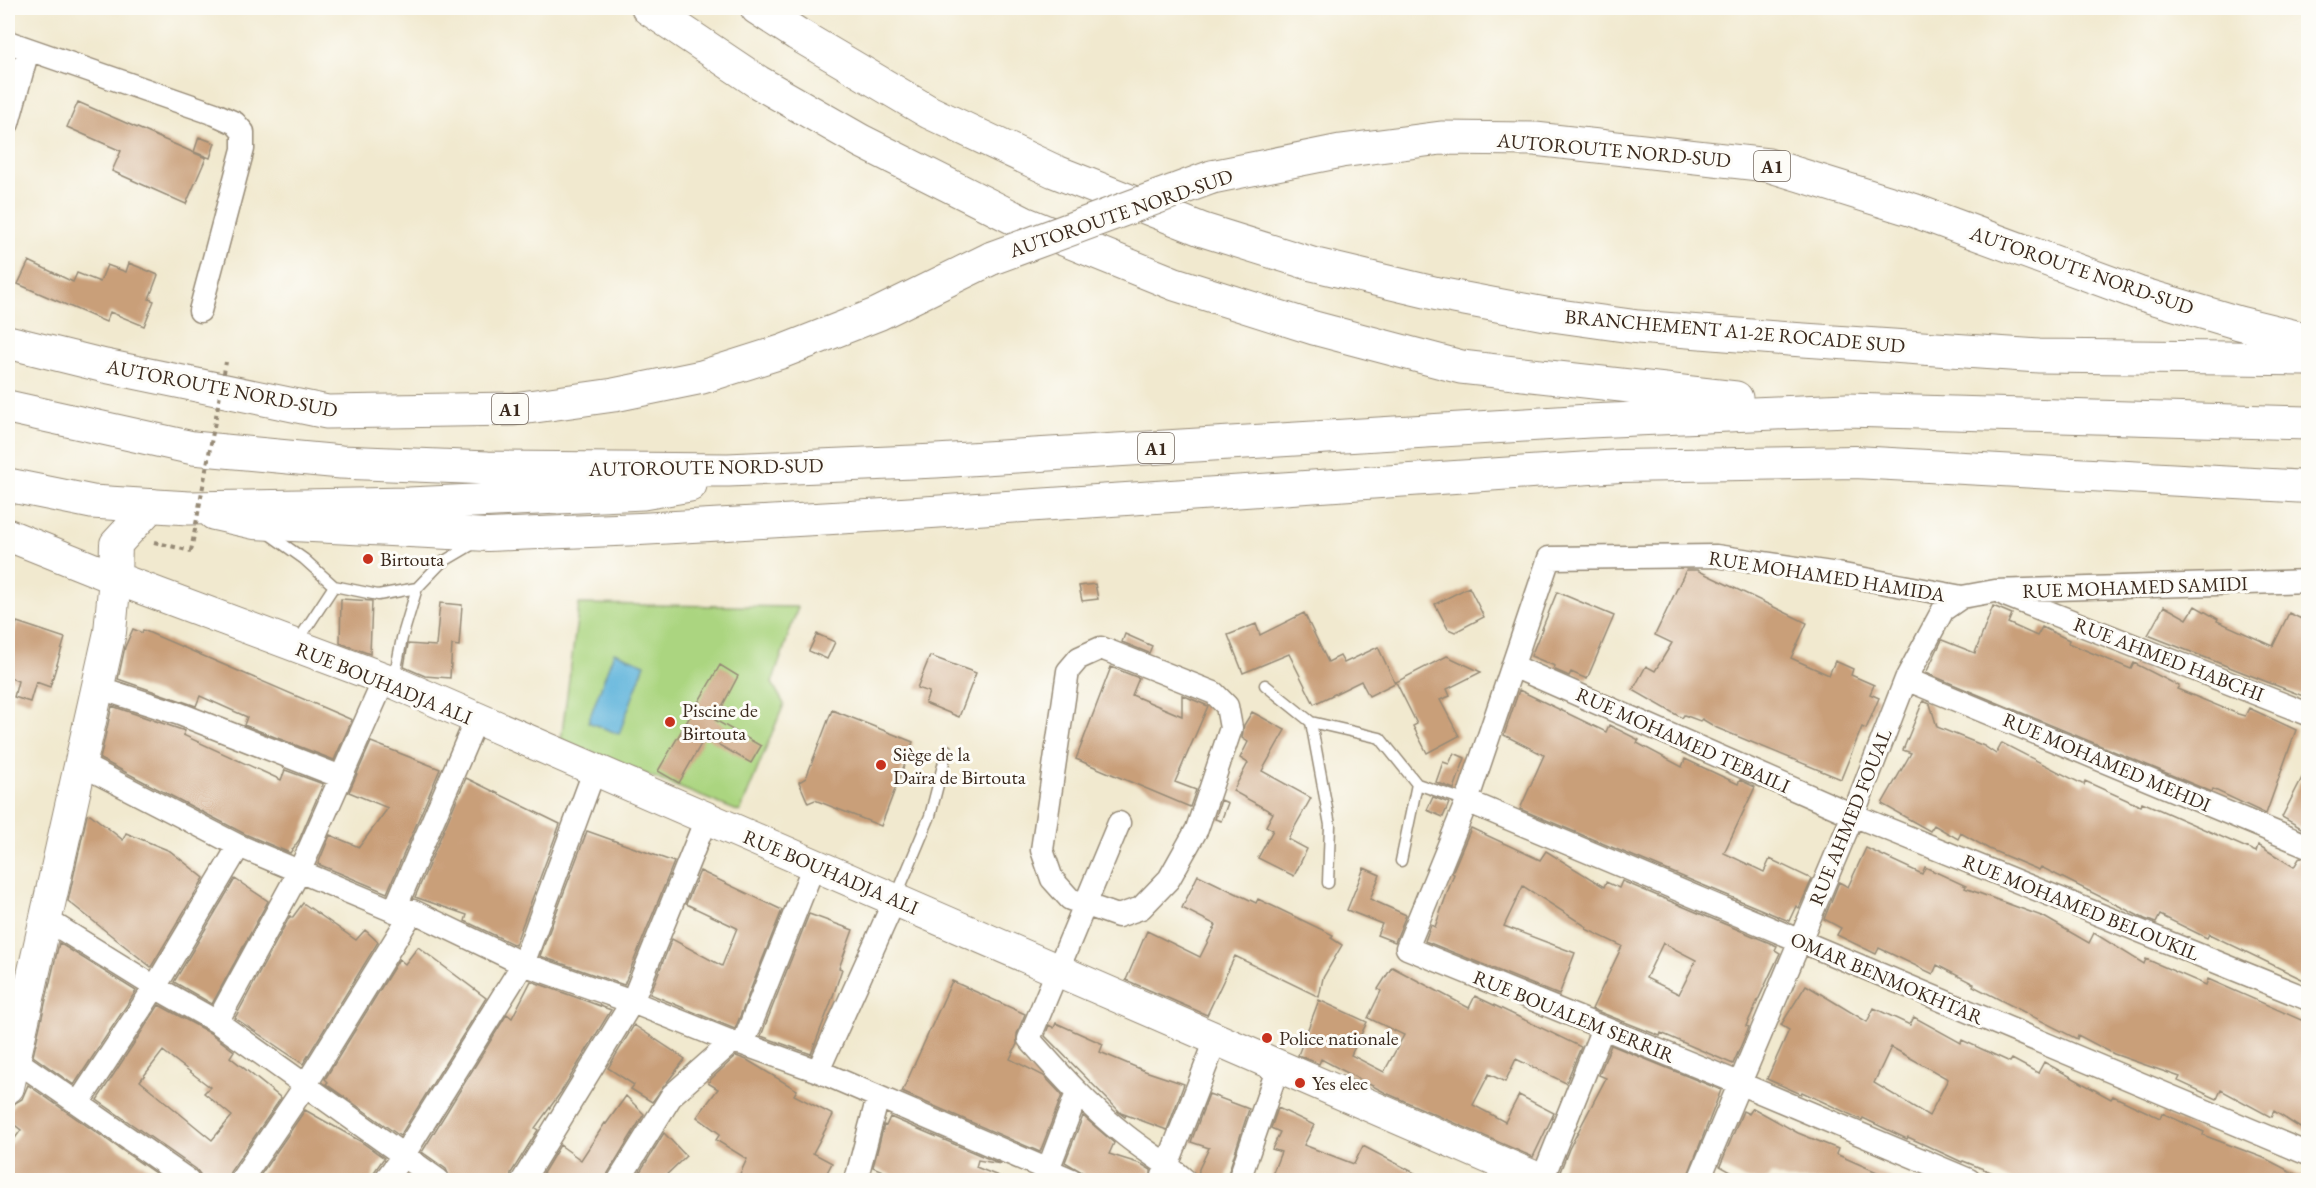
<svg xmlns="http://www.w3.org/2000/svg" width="2316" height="1188" font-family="'EB Garamond',serif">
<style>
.green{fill:#abd580;stroke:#73804f;stroke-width:1.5}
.water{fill:#5eb4db;stroke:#4c6f7c;stroke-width:1.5}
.building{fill:#c99f79;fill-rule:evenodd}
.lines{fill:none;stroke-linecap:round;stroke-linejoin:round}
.lane-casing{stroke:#968a76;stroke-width:13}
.street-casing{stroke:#968a76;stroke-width:25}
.secondary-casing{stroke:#968a76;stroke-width:34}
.highway-casing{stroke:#968a76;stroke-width:35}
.path{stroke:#968a76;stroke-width:4;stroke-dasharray:4.5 4.5;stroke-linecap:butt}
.lane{stroke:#fff;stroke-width:10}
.street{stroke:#fff;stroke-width:22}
.secondary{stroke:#fff;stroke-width:32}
.highway{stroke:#fff;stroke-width:33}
.highway-bridge-casing{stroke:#968a76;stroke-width:35;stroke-linecap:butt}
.path-bridge{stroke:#968a76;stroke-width:4;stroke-dasharray:4.5 4.5;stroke-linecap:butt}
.highway-bridge{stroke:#fff;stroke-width:33}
.poi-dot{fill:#c8321e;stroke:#fdfcf7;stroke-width:2}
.labels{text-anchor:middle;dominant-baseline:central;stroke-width:6;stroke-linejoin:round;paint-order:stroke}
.shield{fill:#fdfcf7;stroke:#75695f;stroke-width:1.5}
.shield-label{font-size:18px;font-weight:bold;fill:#3b2a1e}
.street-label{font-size:20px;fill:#3b2a1e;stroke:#fdfcf7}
.poi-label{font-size:20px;fill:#3b2a1e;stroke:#fdfcf7;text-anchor:start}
</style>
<rect width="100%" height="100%" fill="#fdfcf7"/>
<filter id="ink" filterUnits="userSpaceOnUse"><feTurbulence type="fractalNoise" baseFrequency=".0167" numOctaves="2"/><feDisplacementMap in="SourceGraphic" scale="12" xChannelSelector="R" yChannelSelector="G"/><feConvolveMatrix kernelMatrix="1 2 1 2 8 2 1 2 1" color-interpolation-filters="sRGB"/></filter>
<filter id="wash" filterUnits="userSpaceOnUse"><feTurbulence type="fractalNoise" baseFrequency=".008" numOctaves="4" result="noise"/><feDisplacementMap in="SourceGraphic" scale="24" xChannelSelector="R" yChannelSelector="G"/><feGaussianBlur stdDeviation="1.35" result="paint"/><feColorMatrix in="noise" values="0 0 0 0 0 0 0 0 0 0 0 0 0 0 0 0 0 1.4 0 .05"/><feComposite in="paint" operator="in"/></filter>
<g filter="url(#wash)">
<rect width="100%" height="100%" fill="#f1e9cf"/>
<path class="green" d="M579 604 798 607 772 683 784 704 740 812 561 740Z"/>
<path class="water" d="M614 652 645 664 619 734 588 722Z"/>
<g id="blocks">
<path class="building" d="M78 102 206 158 186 204 112 171 121 151 67 127Z
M199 137 215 143 210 158 194 152Z
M29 261 73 282 77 273 100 282 107 265 126 272 129 263 158 275 149 299 154 301 144 326 110 312 106 322 18 284Z
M1686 570H1697L1807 623 1791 658 1829 675 1835 661 1853 669 1851 675 1874 685 1870 694 1879 698 1866 729 1862 727 1841 779 1717 728 1702 719 1700 721 1684 715 1682 718 1633 690 1646 666 1655 671 1672 643 1655 635Z
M1095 584 1098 599 1082 601 1079 586Z
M1469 587 1484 617 1455 632 1448 629 1435 604Z
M1557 592 1614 616 1587 679 1571 672 1569 676 1553 669 1555 666 1531 656Z
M341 599 372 601 370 654 340 643Z
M440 603 462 605 459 646 452 645 450 678 425 676 404 667 408 644 436 646Z
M1993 606 2012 614 2008 623 2037 636 2042 627 2069 640 2068 643 2131 669 2134 663 2179 686 2177 689 2238 714 2245 716 2249 708 2296 730 2266 814 2213 789 2212 792 1926 673 1942 640 1975 653Z
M2164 606 2187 619 2195 606 2218 619 2217 621 2273 646 2289 613 2308 622V698L2148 635Z
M1304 613 1328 662 1340 656 1344 663 1378 647 1395 683 1369 696 1361 681 1314 704 1289 654 1243 673 1228 635 1256 624 1260 635Z
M17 622 65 638 50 687 36 682 30 702 14 697 18 681 8 677V641L11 642Z
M133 629 142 633 143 630 352 720 334 760 244 725 247 717 200 696 196 706 118 679 125 647Z
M817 634 835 642 827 659 809 651Z
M1125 634 1152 646 1149 653 1122 642Z
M930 656 976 673 959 717 925 703 929 692 917 688Z
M1447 656 1481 672 1447 689 1450 696 1440 700 1459 736 1427 753 1413 726 1417 724 1396 682Z
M720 665 738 676 715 720 761 746 751 763 705 737 679 783 658 771Z
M1111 667 1139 678 1132 695 1182 716V695L1208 706 1175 782 1196 790 1190 807 1076 759Z
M1519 690 1606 732 1609 725 1639 740 1637 743 1682 767 1685 759 1738 784 1740 780 1755 787 1724 853 1764 872 1770 859 1812 879 1799 908 1796 906 1789 921 1520 809 1544 755 1504 735Z
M1923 701 1930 704 1937 727 1984 746 1996 754 2002 743 2084 785 2085 781 2140 806 2142 802 2256 852 2258 845 2294 867 2300 857 2308 859V982L2209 934 2207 938 2160 915 2156 923 2145 919 2041 867 2039 870 1989 849 1961 833 1958 839 1934 825 1930 831 1882 804 1911 753 1903 750Z
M112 706 185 731 183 735 281 780 285 770 323 784 299 840 290 853 245 834 100 759Z
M832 710 913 742 881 826 815 800 808 803 799 782 806 778Z
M1252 712 1285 730 1262 771 1311 798 1288 839 1307 849 1294 876 1258 858 1273 830 1266 826 1273 813 1233 791 1248 763 1240 758 1248 742 1242 738 1244 725Z
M371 742 440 769 387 893 318 864 330 835 359 847 388 808 349 792Z
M1454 753 1465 758 1454 789 1436 782 1443 762 1449 764Z
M2308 766V832L2282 817Z
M466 778 560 824 515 945 465 921 467 915 415 897Z
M1433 797 1449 803 1443 817 1427 810Z
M1221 800 1228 803 1221 821 1215 819Z
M90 814 123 840 126 833 170 851 204 878 151 967 68 901 87 815Z
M1471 828 1540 860 1546 851 1604 887 1606 882 1619 888 1622 881 1777 946 1775 950 1780 953 1746 1026 1749 1027 1733 1064 1661 1033 1660 1036 1592 1009 1622 946 1586 929 1587 927 1523 886 1504 926 1575 953 1559 995 1425 941 1431 925 1435 927 1454 874 1452 873ZM1663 943 1696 960 1679 994 1646 978Z
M587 831 674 862 624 985 540 956Z
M1866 848 1922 874 1925 867 1966 886 1965 888 2044 917 2089 943 2094 933 2144 964 2146 959 2206 985 2208 979 2308 1023V1133L2274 1111 2271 1117 2221 1090 2217 1099 2178 1081 2180 1077 2114 1054 2078 1035 2077 1039 1973 986 1974 984 1937 965 1933 974 1879 948 1876 954 1837 935 1841 928 1824 919 1839 882 1848 887Z
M1364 868 1380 875 1370 899 1406 915 1395 942 1377 935 1382 924 1347 910Z
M700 871 782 910 735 1029 650 994 672 939 722 966 737 928 686 904Z
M1198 875 1256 903 1258 899 1333 935 1331 938 1342 945 1323 978 1319 997 1235 956 1207 1015 1126 980 1147 931 1200 957 1216 925 1182 908Z
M235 879 268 901 212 1004 174 982Z
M303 903 356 940 365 930 378 942 303 1064 235 1018 290 916 292 918Z
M809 914 853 930 839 968 842 969 830 1005 811 1054 761 1036Z
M59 943 136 991 74 1085 33 1056Z
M418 947 486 998 400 1136 326 1084 328 1082 325 1079 399 959 405 964Z
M1392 967 1469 1008 1475 996 1581 1047 1566 1083 1516 1059 1505 1082 1489 1074 1473 1105 1505 1122 1519 1095 1554 1113 1533 1157 1386 1093 1321 1059 1319 1064 1298 1055 1319 1000 1367 1022 1351 1055 1384 1072 1404 1035 1368 1018 1381 991 1378 989Z
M531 981 611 1010 561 1092 535 1128 538 1130 511 1173 510 1180H451L446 1169 422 1152 507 1014 512 1018Z
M952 981 1025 1014 1017 1034V1044L1010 1059 1044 1076 1062 1095 1040 1152 902 1092Z
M1806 985 1867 1022 1874 1008 1910 1025 1914 1017 1961 1043 1962 1040 2010 1062 2012 1059 2038 1073 2044 1062 2111 1099 2113 1096 2160 1118 2162 1113 2204 1132 2203 1135 2264 1158 2307 1180H2011L1963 1161 1962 1162 1908 1137 1907 1139 1863 1118 1862 1120 1802 1092 1801 1094 1767 1079 1789 1030 1781 1025ZM1891 1047 1948 1079 1929 1116 1874 1083Z
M159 1005 210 1033 234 1051 230 1057 281 1098 230 1172 228 1180H201L200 1174 196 1169 97 1100ZM163 1051 210 1087 204 1093 232 1116 212 1140 140 1081Z
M1056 1023 1103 1044 1100 1052 1145 1071 1184 1084 1167 1130 1121 1113 1126 1115 1125 1117 1117 1111 1121 1113 1045 1036 1049 1025 1054 1028Z
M634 1025 685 1059 652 1102 631 1089 634 1085 608 1068Z
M1611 1045 1721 1090 1686 1180H1575L1560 1172 1569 1149 1606 1078 1599 1075Z
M736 1056 747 1060 797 1090 794 1095 833 1115 813 1153 832 1163 823 1180H737L747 1159 716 1140 720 1134 697 1117 718 1089 708 1083 711 1079Z
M28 1085 165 1180H8V1148L21 1130 8 1120V1114L15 1103 22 1099Z
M1209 1094 1249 1109 1226 1180H1198L1199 1169 1209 1148 1191 1142Z
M626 1096 644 1114 608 1173 606 1180H539L560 1145 581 1160 605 1123 606 1124Z
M1278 1108 1314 1125 1304 1145 1354 1164 1363 1146 1428 1180H1270L1281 1152 1272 1149 1280 1132 1271 1128Z
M1753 1108 1798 1133 1838 1149 1836 1154 1895 1180H1787L1771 1174 1767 1180H1745L1720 1166 1743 1111 1749 1114Z
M305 1110 360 1141 384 1158 374 1172 372 1180H257Z
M1083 1116 1114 1143 1109 1154 1141 1164 1151 1170V1180L1085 1179 1082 1172 1065 1162Z
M890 1117 1001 1164 978 1160 976 1167 1008 1180H904L873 1167 884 1125 886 1126Z
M664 1133 686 1156 661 1180H635Z"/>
</g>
</g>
<g filter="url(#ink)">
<use href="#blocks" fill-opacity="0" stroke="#968a76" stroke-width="1.5"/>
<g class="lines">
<defs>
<path id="lane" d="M266 532 304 559 334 586 378 595 417 588 441 563 475 543
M296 644 334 586
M394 679 402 638 417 588
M1265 685 1311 722 1380 738 1417 784 1401 861
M1311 722 1330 825 1328 883
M1417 784 1467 801
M896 897 930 816 947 750"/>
<path id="street" d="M8 42 215 114 235 123 243 132V149L200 311
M8 123 28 50
M2005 595 2308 714
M1101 648 1214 693 1227 706 1231 728 1197 829 1169 879 1141 908 1118 916 1070 899 1052 879 1042 850 1068 671 1079 658Z
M1513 666 1853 815 2308 999
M1906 679 2308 846
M97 687 180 714 341 777
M80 764 239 846 394 911H413L523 964 632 1002 732 1042 743 1044 818 1071 1072 1180
M1467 801 2308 1154
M1119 823 1029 1039C1059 1073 1089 1107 1125 1135 1145 1151 1166 1163 1185 1180
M394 911 476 720
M44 918 155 987 217 1022 438 1180
M217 1022 300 870 384 680
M743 1044 814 865
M14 1059 188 1180
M818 1071 895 899
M79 1102 155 987 239 846
M1163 1176 1216 1040
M241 1180 305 1086 413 911
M385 1180 403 1156 523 964 595 769
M523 1180 632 1002 706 819
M619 1180 672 1095 732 1042
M856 1180 878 1097
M1044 1180 1077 1093
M1239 1180 1278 1067
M1542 1180 1603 1028
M1699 1180 1853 815 1906 679 1943 610 1962 597
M1969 1180 1741 1084 1407 948 1467 801 1549 558 1716 556 1838 574 1962 597 1995 591 2308 581"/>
<path id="secondary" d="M214 514 254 523 488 535 640 529 902 514 1620 466 1855 462 2308 487
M8 535 115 578 393 682 1541 1180
M8 1087 110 632 115 578 116 544 152 505"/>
<path id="highway" d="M648 8 758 82 861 141 1024 223 1175 284 1314 328 1461 367 1736 398
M757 8 797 34 929 112 1054 171 1203 230 1312 264 1438 294 1545 314 1638 327 1789 339 2039 356 2308 359
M1212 177 1341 151 1441 138 1535 139 1768 165 1913 210 2138 293 2239 323 2308 340
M8 342 105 366 327 412 514 409 614 395 702 377 781 352 878 314 992 258
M8 407 193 448 341 462 488 468 728 470 936 461 1589 421 1847 410 2308 423
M8 485 92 502 189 508 409 504 643 493 690 485"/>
</defs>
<use href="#lane" class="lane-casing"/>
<use href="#street" class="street-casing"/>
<use href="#secondary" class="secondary-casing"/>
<use href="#highway" class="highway-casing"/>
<path class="path" d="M154 542 191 551"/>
<use href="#lane" class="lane"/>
<use href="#street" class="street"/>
<use href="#secondary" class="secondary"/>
<use href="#highway" class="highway"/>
<defs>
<path id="highway-bridge" d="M992 258 1212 177"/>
</defs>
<use href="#highway-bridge" class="highway-bridge-casing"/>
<path class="path-bridge" d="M191 551 226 362"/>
<use href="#highway-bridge" class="highway-bridge"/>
</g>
</g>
<g class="poi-dot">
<circle cx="368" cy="559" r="6"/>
<circle cx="670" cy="722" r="6"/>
<circle cx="881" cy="765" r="6"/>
<circle cx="1267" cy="1038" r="6"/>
<circle cx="1300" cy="1083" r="6"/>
</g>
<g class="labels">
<g class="shield">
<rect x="1754" y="151" width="36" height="30" rx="4.5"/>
<rect x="492" y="394" width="36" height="30" rx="4.5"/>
<rect x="1138" y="433" width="36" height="30" rx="4.5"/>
</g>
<g class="shield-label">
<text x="1772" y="166">A1</text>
<text x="510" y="409">A1</text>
<text x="1156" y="448">A1</text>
</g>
<g class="street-label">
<text transform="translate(1614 150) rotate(5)">AUTOROUTE NORD-SUD</text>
<text transform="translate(1121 213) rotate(-19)">AUTOROUTE NORD-SUD</text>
<text transform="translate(2082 270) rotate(19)">AUTOROUTE NORD-SUD</text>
<text transform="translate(1735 331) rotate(5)">BRANCHEMENT A1-2E ROCADE SUD</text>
<text transform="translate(222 388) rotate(11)">AUTOROUTE NORD-SUD</text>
<text transform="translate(706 467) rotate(-1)">AUTOROUTE NORD-SUD</text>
<text transform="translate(1827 576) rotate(9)">RUE MOHAMED HAMIDA</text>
<text transform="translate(2135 587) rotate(-2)">RUE MOHAMED SAMIDI</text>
<text transform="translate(2169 659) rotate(21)">RUE AHMED HABCHI</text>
<text transform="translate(384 683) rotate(22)">RUE BOUHADJA ALI</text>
<text transform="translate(1683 740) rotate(24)">RUE MOHAMED TEBAILI</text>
<text transform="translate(2107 762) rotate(23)">RUE MOHAMED MEHDI</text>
<text transform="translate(1850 817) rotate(-68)">RUE AHMED FOUAL</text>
<text transform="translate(831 872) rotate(23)">RUE BOUHADJA ALI</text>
<text transform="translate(2081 907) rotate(22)">RUE MOHAMED BELOUKIL</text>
<text transform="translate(1887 978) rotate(23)">OMAR BENMOKHTAR</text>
<text transform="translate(1574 1016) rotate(22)">RUE BOUALEM SERRIR</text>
</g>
<g class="poi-label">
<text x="380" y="559">Birtouta</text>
<text x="682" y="710">Piscine de<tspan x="682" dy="23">Birtouta</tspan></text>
<text x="893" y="754">Siège de la<tspan x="893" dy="23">Daïra de Birtouta</tspan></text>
<text x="1279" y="1038">Police nationale</text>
<text x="1312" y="1083">Yes elec</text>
</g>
</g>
<rect width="2316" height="1188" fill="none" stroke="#fdfcf7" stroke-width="30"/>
</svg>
